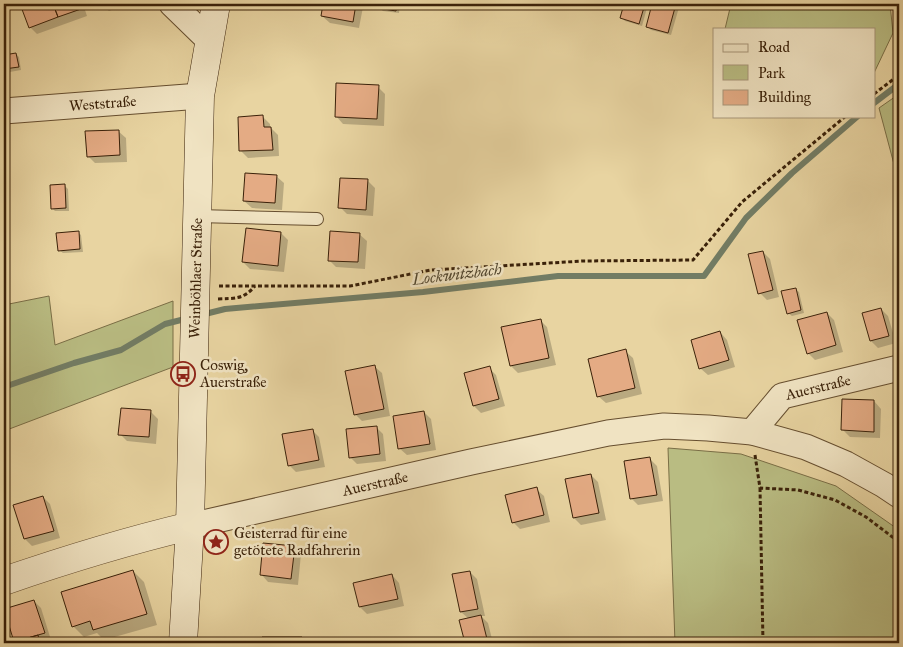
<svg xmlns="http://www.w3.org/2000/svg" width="903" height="647" font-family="'IM FELL Great Primer',serif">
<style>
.green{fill:#b9bc82;stroke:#7a6e46}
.shadow{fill:#0003}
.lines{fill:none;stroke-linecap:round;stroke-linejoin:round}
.stream{stroke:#727c64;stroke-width:6}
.building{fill:#e4ab84;stroke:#3a2109}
.service-casing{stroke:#664e2f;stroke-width:14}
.minor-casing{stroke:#664e2f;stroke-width:27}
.tertiary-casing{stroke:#664e2f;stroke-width:29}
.secondary-casing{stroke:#3a2109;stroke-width:29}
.path{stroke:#3a2109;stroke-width:3;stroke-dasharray:4 2.5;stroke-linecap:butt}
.service{stroke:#f0e3c2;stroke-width:12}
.minor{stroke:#f0e3c2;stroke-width:25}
.tertiary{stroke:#f0e3c2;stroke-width:28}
.secondary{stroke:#f0e3c2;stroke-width:28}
.labels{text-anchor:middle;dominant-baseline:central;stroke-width:5;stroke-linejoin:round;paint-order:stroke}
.street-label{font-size:15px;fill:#3a2109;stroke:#f0e3c2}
.poi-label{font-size:15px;fill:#3a2109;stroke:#f0e3c2;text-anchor:start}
.water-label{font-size:16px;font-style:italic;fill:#52472f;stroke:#f0e3c2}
</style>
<rect width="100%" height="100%" fill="#e8d4a1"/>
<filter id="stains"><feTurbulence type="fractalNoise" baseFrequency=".004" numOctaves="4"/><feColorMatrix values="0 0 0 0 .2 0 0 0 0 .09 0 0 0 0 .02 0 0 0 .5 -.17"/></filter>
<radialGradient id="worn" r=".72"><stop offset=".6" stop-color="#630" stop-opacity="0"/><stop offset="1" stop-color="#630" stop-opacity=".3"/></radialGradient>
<path class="green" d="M731 4H890L893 33 874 73V29H725Z
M899 94V183L879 108Z
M49 296 55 345 173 301V367L4 431V305Z
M668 448 741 454 836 486 899 530V643H675Z"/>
<path class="shadow" d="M21 4H83L87 16 37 34 30 27Z
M102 4H128L109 11Z
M325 4H360L363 7 359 28 330 23 322 16Z
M380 4H400L399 13 383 11 379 8Z
M626 4H648L642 26 625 21 622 18Z
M654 4H680L671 35 651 30 648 27Z
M16 54 19 57 21 70 4 73V56Z
M378 87 385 94 384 126 343 124 336 116Z
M263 117 270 124V127L278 135 279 156 248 158 241 151Z
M118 131 126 138 127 162 95 163 88 156Z
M276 176 284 183 282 210 252 208 244 201Z
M368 181 375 188 373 216 347 214 340 207Z
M65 186 68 189 69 211H55L52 208Z
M78 232 81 235 83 252 63 253 59 250Z
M281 233 288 240 284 272 250 269 243 262Z
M359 234 367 241 365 269 336 267 329 260Z
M763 252 770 259 779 297 767 300 760 293Z
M795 289 799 292 804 313 792 316 788 313Z
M881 309 888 316 896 343 878 348 871 341Z
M827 313 834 320 843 352 815 360 808 353Z
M540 320 547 327 556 365 518 373 511 366Z
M720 332 727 340 735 367 708 375 700 368Z
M625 351 633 358 642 394 606 403 598 396Z
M374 366 382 373 390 416 362 421 355 414Z
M489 368 496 375 505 406 481 413 474 406 466 374Z
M874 401 881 409 880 438 850 437 843 430Z
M151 412 158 419 156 444 127 441 120 434Z
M424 412 431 419 436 450 407 455 399 448Z
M376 427 383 434 386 461 357 464 350 457Z
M312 430 319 437 325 467 296 472 289 465Z
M650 459 657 466 663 501 638 505 631 498Z
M591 475 598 482 606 520 581 525 574 518Z
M536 489 544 496 550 522 520 529 513 522Z
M43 497 50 504 60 538 32 546 25 539Z
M294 547 301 554 298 585 268 582 261 574Z
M133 571 144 582 157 625 104 640 97 633 84 637 73 626Z
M470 572 477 579 485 616H481L488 623 493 643H466L461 621 469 619 461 612Z
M392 575 399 583 404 606 367 614 360 607 355 583Z
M34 601 41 608 51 640 42 643H16L5 610Z
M263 638 302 639 307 643H263Z"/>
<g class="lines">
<path class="stream" d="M874 103 899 84
M201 315 225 309 423 292 558 276H704L746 218 792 173 858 116
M4 387 74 363 121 350 165 324 189 318"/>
</g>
<path class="building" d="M20 4H53L58 17 29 28Z
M53 4H79L81 9 58 17Z
M323 4H356L353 22 321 16Z
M379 4H397L396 11 378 8Z
M624 4H645L639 24 620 18Z
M652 4H676L668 33 646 27Z
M16 53 19 67 4 69V55Z
M336 83 379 85 377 119 335 117Z
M263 115 264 127H271L273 150 239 151 238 117Z
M119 130 120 155 87 157 85 131Z
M245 173 277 175 275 203 243 201Z
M340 178 368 179 366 210 338 208Z
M65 184 66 208 51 209 50 185Z
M246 228 281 232 278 266 242 262Z
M79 231 80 249 58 251 56 233Z
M330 231 360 233 358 262 328 261Z
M763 251 773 290 758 294 748 254Z
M796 288 801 310 787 314 781 291Z
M881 308 889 336 870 341 862 313Z
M827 312 836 345 807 354 797 320Z
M541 319 549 358 510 366 501 327Z
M720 331 729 360 699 369 691 340Z
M626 349 635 388 597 397 588 359Z
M375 365 384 409 354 415 345 371Z
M490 366 499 399 473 406 464 373Z
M842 399 874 400V432L841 430Z
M121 408 151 410 149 437 118 435Z
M424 411 430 444 398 449 393 416Z
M377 426 380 454 349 458 346 429Z
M313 429 319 460 288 466 282 434Z
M650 457 657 495 630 499 624 461Z
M591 474 599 513 573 518 565 479Z
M537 487 544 515 512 523 505 495Z
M43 496 54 531 24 539 13 505Z
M263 543 295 546 291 579 260 575Z
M133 570 147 614 93 630 90 621 72 627 61 592Z
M470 571 478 609 460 612 452 574Z
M392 574 398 599 359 607 353 583Z
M34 600 45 633 14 642 4 609Z
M481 615 488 643H465L459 620Z
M38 635 40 643H15L14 642Z
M262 637H302V643H262Z"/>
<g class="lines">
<defs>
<path id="service" d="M197 216 317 219"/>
<g id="minor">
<path d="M172 4 209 40"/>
<path id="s1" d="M4 111 200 96"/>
<path id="s2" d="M752 432 782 396 899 368"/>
<path id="s3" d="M190 526 471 462 608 433 664 426 708 428 752 432 806 447 846 464 884 485 899 495"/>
</g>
<path id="tertiary" d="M4 581C65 560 127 541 190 526"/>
<g id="secondary">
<path id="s4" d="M183 643 190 526 200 96 216 4"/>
</g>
</defs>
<use href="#service" class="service-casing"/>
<use href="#minor" class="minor-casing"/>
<use href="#tertiary" class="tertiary-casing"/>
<use href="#secondary" class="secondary-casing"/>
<path class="path" d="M874 94 895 78 899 67
M219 286H350L431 270 583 261 693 260 742 202 846 116
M218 299C235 298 243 300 255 286
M755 455 760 488 798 490 835 500 866 517 899 542
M760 488 763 643"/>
<use href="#service" class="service"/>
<use href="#minor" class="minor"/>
<use href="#tertiary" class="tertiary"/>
<use href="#secondary" class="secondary"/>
</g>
<defs>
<symbol id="bus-ring" viewBox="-11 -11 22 22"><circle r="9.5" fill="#f0e3c2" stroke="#8f2418" stroke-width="1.5"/><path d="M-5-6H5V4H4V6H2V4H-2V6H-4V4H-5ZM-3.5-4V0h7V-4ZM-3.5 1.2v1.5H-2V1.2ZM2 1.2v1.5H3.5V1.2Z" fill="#8f2418"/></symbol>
<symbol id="sight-ring" viewBox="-11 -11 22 22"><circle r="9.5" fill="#f0e3c2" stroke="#8f2418" stroke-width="1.5"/><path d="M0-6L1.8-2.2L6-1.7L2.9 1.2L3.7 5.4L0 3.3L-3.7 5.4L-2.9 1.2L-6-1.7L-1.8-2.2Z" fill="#8f2418"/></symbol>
</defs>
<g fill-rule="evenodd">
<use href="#bus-ring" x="169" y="360" width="28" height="28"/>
<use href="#sight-ring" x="202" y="528" width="28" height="28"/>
</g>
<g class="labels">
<g class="street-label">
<text stroke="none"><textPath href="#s1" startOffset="99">Weststraße</textPath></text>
<text stroke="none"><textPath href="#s4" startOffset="365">Weinböhlaer Straße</textPath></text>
<text stroke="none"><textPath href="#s2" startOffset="84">Auerstraße</textPath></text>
<text stroke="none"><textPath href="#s3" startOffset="190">Auerstraße</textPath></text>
</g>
<g class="poi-label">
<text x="200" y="365">Coswig,<tspan x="200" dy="17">Auerstraße</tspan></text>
<text x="234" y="533">Geisterrad für eine<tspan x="234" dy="17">getötete Radfahrerin</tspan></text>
</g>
<g class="water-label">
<text transform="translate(457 274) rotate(-7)">Lockwitzbach</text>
</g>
</g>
<rect width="903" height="647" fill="none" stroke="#e8d4a1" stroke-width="20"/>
<rect x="5" y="5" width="893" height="637" fill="none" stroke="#3a2109" stroke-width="2.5"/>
<rect x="10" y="10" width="883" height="627" fill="none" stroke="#3a2109"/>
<rect x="713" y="28" width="162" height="90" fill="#f0e3c2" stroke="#a79578"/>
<rect x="723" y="44" width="25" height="8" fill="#f0e3c2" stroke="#a79578"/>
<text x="758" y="52" font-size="15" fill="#3a2109">Road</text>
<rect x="723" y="65" width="25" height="15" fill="#b9bc82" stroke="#a79578"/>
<text x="758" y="78" font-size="15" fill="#3a2109">Park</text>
<rect x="723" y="90" width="25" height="15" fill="#e4ab84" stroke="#a79578"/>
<text x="758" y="102" font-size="15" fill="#3a2109">Building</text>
<rect width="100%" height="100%" filter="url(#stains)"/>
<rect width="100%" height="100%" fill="url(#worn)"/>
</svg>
